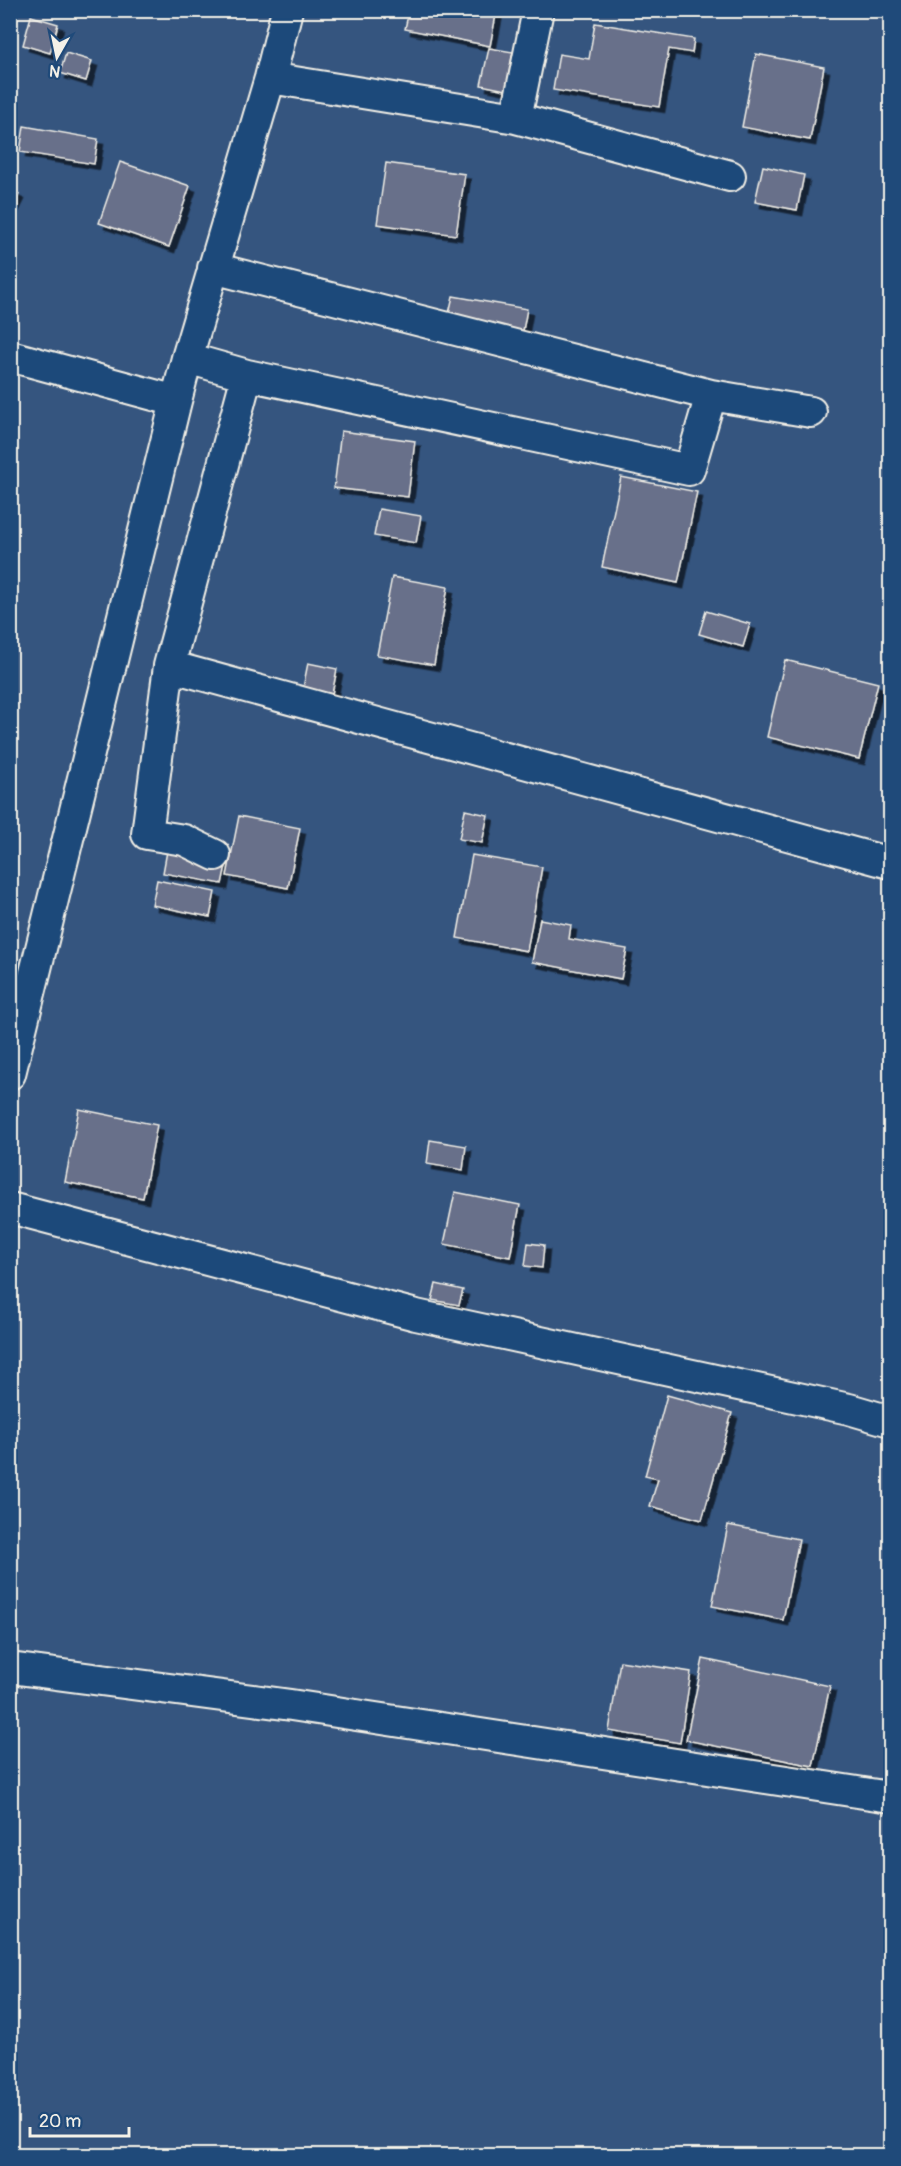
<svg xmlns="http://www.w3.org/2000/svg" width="901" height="2166" font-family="Pangolin,sans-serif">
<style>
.building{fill:#686f8a;stroke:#f4f1e8;stroke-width:1.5;filter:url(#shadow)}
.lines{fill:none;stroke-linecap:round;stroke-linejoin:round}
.minor-casing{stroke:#f4f1e8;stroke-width:34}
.minor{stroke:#1f4a7a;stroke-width:30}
</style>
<defs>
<filter id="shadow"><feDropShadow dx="5.5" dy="5.5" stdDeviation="0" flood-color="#0009"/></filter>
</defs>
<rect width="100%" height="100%" fill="#35557f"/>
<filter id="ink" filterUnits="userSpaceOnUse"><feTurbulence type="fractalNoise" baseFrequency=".0167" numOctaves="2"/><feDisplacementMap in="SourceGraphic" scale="12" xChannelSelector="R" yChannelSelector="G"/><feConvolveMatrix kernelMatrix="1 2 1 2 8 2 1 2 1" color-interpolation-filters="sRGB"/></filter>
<g filter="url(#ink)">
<path class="building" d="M409 10H497L490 46 405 29Z
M31 16 58 24 50 53 23 45Z
M595 23 694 39 692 53 669 49 659 107 553 90 559 54 589 59Z
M489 48 513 52 506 90 481 85Z
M66 53 92 61 86 81 60 73Z
M756 54 824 67 810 140 742 127Z
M24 126 98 139 94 164 20 152Z
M120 162 190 186 169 247 99 223Z
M386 163 465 174 456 235 377 224Z
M763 166 804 175 797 210 755 202Z
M10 190 19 194 10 212Z
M453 296 527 309 522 336 447 322Z
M341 431 415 441 408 497 334 488Z
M621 477 697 492 678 583 602 567Z
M379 509 421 516 416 543 374 536Z
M392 577 448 587 434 665 377 655Z
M706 611 750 624 743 647 699 634Z
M785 660 878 683 859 759 767 737Z
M308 663 337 669 332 694 303 688Z
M465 810 488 815 482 843 459 839Z
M239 816 300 828 288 888 227 876Z
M167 851 227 861 222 884 163 873Z
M472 855 542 867 527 951 457 938Z
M157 880 215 892 210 917 152 905Z
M540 919 571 925 569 939 627 949 621 979 532 962Z
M79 1109 157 1125 143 1198 65 1182Z
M430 1140 466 1146 463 1170 427 1164Z
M455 1192 520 1205 510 1257 444 1244Z
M528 1243 544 1245 542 1268 525 1266Z
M436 1284 463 1290 459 1305 432 1300Z
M667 1395 732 1413 702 1520 650 1506 658 1479 645 1476Z
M728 1525 799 1539 783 1620 712 1606Z
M703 1659 830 1686 813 1766 686 1740Z
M620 1661 691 1672 680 1743 609 1731Z"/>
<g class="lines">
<defs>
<path id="minor" d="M270 78 516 118 730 176
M516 118 538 10
M213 268 711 395 689 470 247 375
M10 356 176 401 10 1074
M187 358 247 375 169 666 147 834 184 840 215 855
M711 395 811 412
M176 401 187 358 270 78 287 10
M169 666 890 863
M10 1208 416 1315 849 1409 890 1421
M10 1668 291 1705 890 1797"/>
</defs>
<use href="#minor" class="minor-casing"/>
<use href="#minor" class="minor"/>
</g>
</g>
<rect width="901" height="2166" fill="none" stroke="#1f4a7a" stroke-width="36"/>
<rect x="18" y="18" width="865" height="2130" fill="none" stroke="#f4f1e8" stroke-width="2" filter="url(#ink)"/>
<g transform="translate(57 57) rotate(189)" stroke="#1f4a7a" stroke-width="4.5" paint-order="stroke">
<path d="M0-4.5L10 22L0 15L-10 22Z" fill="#f4f1e8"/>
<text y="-9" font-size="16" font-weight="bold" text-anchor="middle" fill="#f4f1e8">N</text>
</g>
<path d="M30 2127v9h99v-9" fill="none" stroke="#f4f1e8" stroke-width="3"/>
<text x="39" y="2127" font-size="18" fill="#f4f1e8" stroke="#1f4a7a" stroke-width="4.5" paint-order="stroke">20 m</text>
</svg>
